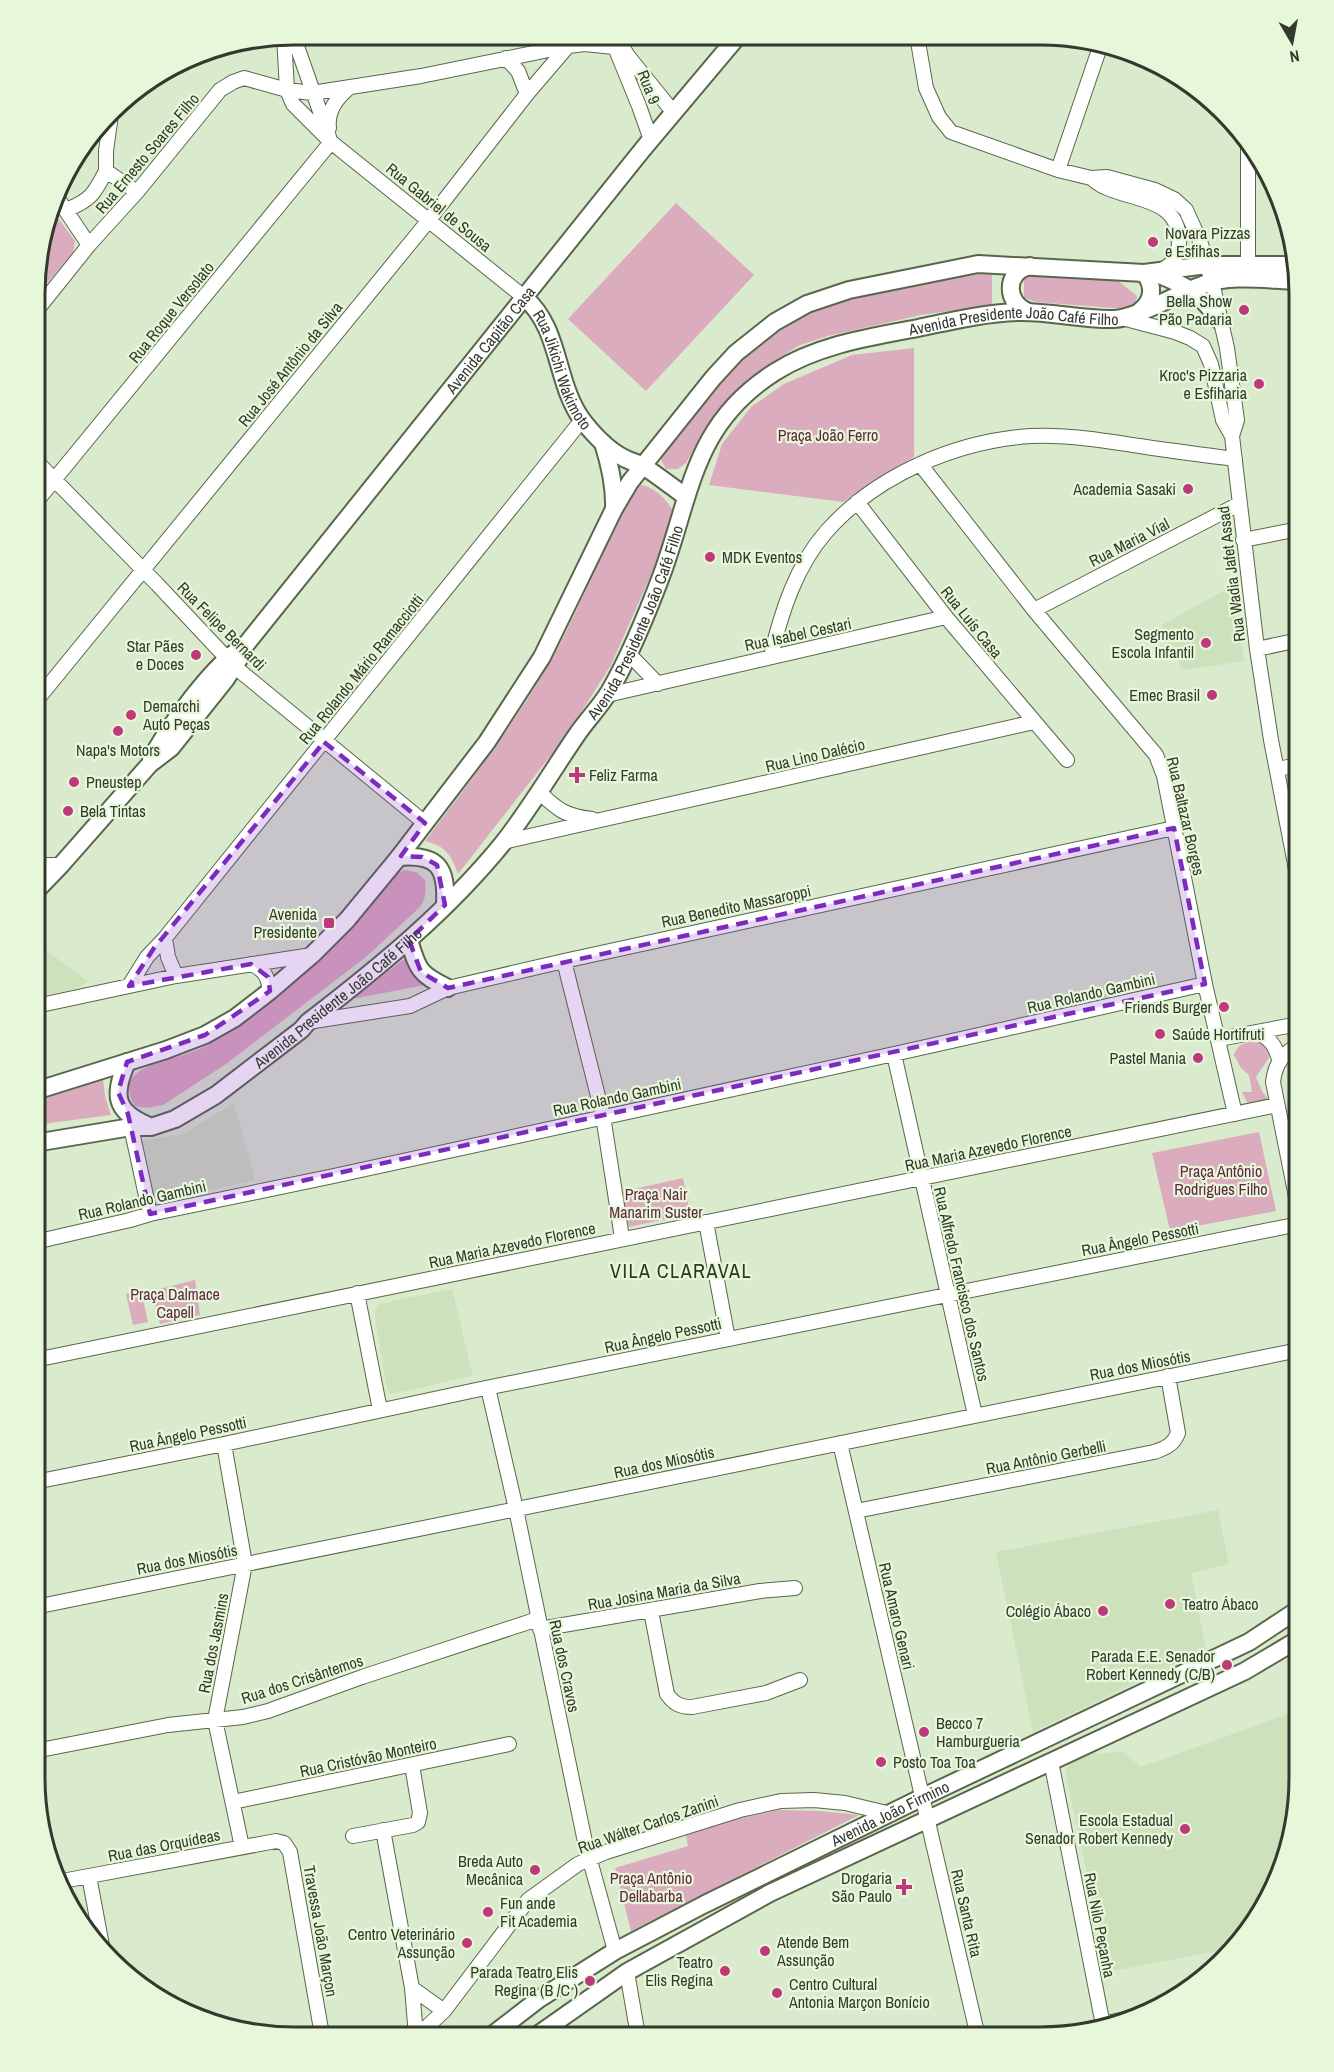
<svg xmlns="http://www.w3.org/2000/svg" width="1334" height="2072" font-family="'Archivo Narrow',sans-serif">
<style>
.built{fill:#cce1bc}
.green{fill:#dbacbd}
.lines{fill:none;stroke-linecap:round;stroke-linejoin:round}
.minor-casing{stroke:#58674c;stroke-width:16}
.major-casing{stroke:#58674c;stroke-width:20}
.minor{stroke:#fff;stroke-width:14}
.major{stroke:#fff;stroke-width:16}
.marked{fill:#7b2cbf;fill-opacity:0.2;stroke:#7b2cbf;stroke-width:4.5;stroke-dasharray:12 8;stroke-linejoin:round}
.poi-dot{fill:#bf397a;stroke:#e7f8da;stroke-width:2}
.labels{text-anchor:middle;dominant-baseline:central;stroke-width:4.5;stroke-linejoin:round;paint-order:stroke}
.street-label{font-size:16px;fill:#33392d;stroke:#e7f8da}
.poi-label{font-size:16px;fill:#33392d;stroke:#e7f8da;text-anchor:end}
.park-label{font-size:16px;fill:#622540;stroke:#e7f8da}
.quarter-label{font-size:20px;letter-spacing:1.5px;fill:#2c3921;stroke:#e7f8da}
.rim{fill:none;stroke:#33392d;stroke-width:3}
</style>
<rect width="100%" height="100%" fill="#daebcd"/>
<path class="built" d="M1230 587 1245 661 1182 670 1162 625Z
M36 943 88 981H89L75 989 36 996Z
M234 1103 255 1180 154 1203 140 1141 183 1134Z
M452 1289 473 1376 390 1394 386 1384 375 1318V1311L379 1304Z
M1218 1510 1229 1564 1191 1573 1206 1649 1033 1732 996 1552Z
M1299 1710V1796L1286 1862 1256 1923 1233 1948 1108 1972 1067 1781 1066 1770 1070 1760 1086 1751 1102 1754 1122 1751 1141 1767Z"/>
<path class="green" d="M676 203 754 275 646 391 568 319Z
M52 210 75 241 73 253 37 295V260Z
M992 272V305L921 315 828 336 800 345 774 361 740 387 722 406 707 427 686 463 678 469H666L661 460 662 450 697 407 763 336 815 307 905 286Z
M1034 273 1117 280 1137 296 1136 303 1126 309 1036 302 1024 298V276Z
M914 348V457L843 502 709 485 722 444 751 407 784 384 852 355Z
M634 484C650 484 665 496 673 511L670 532 611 665 566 736 458 874C451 854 445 846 425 841 474 776 525 711 563 638 589 587 609 535 634 484Z
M404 870 416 872 425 880C426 891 426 898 420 907L366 957 226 1064 163 1105 147 1108 135 1106C108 1063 178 1062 203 1047 279 1004 335 938 394 875Z
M407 957 411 972 425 985 352 999Z
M1258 1041 1265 1043 1271 1049 1269 1058 1256 1077 1262 1091 1268 1099 1253 1104 1247 1102 1242 1092H1252L1249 1075 1241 1068 1234 1055C1238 1043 1246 1042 1258 1041Z
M103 1078 105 1096 111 1115 35 1125V1098Z
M1259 1132 1276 1211 1170 1231 1152 1153Z
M683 1178 690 1214 629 1227 621 1192Z
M195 1280 200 1315 160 1324 152 1291Z
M141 1291 148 1322 133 1325 126 1294Z
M779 1810 820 1811 859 1815 631 1931 615 1868 688 1846 686 1835 736 1819Z"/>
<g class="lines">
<defs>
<path id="minor" d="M293 35 329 137
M610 35 639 106 651 140
M284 36 287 90 293 104 331 142 525 298
M917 36 926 88 939 117 951 132 1058 170 1091 178 1107 177 1155 190 1174 199 1186 210 1200 241 1212 282 1227 348 1237 420 1232 436
M619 41 628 56 674 113
M506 58 518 71 527 94
M111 115 106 151V171L137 192
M329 128C327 110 337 98 350 87
M1058 170 1101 44
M1091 178C1096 182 1101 186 1107 188 1136 201 1179 199 1179 241 1179 255 1174 264 1161 270
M56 196 89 245
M66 210C91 200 94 194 106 171
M1248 264V140
M37 310 89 245 137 192 220 90 233 82 244 78 287 90 312 93 421 76 568 46 585 44 623 48
M1122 318 1175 332 1190 338 1203 346 1211 364 1223 420 1232 436 1257 649 1271 740 1299 885
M36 461 157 584 235 667 425 823
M920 464 1034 610 1156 755 1164 776 1205 984 1235 1114
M36 502 331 142
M857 502 946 617 1067 760
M1243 540 1299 529
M1034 610 1239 504
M1257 649 1299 640
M629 654 658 684
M771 656C781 613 796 566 826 532 876 475 956 441 1031 436 1067 434 1105 441 1140 446 1172 451 1204 455 1235 459
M607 695 946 617
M36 701 429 220 527 94 568 46
M1277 769 1299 765
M539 792C558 810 565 816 592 819
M503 842 1034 722
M36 865H61
M165 938 168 957 176 976
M564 961 603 1116 622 1238
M251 964C265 970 268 977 270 991
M129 986 147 957 165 938 582 420
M36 1006 176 976 312 955
M308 1022 410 1006 448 988 564 961 1174 828
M1256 1032C1270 1038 1276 1046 1279 1060
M1219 1039 1299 1024
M894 1054 975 1415
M131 1127 150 1214
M1299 1212 1273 1082C1275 1065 1282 1052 1299 1046
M706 1222 728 1339
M35 1242 130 1220 150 1214 329 1177 894 1054 1205 984
M357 1293 380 1410
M35 1360 1277 1105
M488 1388 516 1509 585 1842 615 1951
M840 1443 978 2037
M224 1444 245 1564 215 1720 242 1847
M35 1482 224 1444 476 1390 1299 1224
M856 1511 1154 1452C1166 1448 1174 1444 1178 1433L1168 1376
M35 1607 1299 1350
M651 1611 667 1694C674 1704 680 1707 692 1707L766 1693 800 1680
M540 1629 760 1591 795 1588
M35 1751 168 1725 243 1717 268 1711 362 1677 538 1619
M1051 1761 1103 2025
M233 1802 509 1744
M383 1830 412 1988 416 2036
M353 1836 413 1825 418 1822 420 1813 412 1765
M89 1876 103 1951
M57 1882 276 1841 284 1843 290 1852 322 2035
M627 1972 638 2036
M412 1988 444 2011
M1102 2024 1144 2015
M417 2036 444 2011 528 1900 578 1864 606 1852 740 1810 781 1801 814 1800 845 1803 891 1814"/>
<g id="major">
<path d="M1157 274C1190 287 1199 293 1221 322"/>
<path id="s1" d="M525 298C561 329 555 384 583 421 594 435 608 450 624 458 631 462 639 463 645 467 659 477 673 487 686 497"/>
<path d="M1140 311C1153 301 1155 286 1144 273"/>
<path d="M1029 312C1005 304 1004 272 1030 266"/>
<path d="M603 443C610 465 615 486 614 509"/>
<path d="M151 760C162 734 218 658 244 647"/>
<path d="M399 857C438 854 447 867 445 905"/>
<path id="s2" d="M36 891 61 865 150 764 171 748 226 679 241 656 244 647 643 149 738 36"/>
<path d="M409 940C418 970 419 974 448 988"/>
<path d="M127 1062C113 1094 114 1111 147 1125"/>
<path d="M35 1091 166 1050 205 1035 235 1018 270 991 312 955 347 920 399 857 487 742 542 657 614 509 630 482 713 378 736 353 775 322 807 304 849 290 978 264 1144 273 1207 265H1294"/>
<path id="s3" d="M35 1143 131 1127H151L175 1119 216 1095 301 1030 308 1022C378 968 447 912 503 843 530 809 552 771 576 736 586 721 599 708 609 692 630 656 647 614 662 574 692 492 693 424 775 372 817 345 870 337 918 328 951 321 985 313 1018 312 1050 311 1082 320 1114 319 1137 318 1178 293 1202 285 1231 274 1267 280 1297 281"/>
<path id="s4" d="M491 2036 539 1999 615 1951 705 1904 923 1797 1249 1642 1299 1609"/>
<path d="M536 2036 627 1972 770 1893 1245 1671 1299 1639"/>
</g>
</defs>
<use href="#minor" class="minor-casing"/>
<use href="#major" class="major-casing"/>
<use href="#minor" class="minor"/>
<use href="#major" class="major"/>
</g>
<path class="marked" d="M324 742 425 823 401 856 422 857 437 865 445 905 409 940 421 972 448 988 1174 828 1205 984 150 1214 128 1114 118 1092 127 1062 205 1035 270 991 268 977 251 964 129 986 154 948Z"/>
<g class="poi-dot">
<circle cx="1153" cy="242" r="6"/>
<circle cx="1244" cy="310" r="6"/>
<circle cx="1259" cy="384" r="6"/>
<circle cx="1188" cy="489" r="6"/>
<circle cx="710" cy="557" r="6"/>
<circle cx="1206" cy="643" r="6"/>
<circle cx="196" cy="655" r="6"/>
<circle cx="1212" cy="695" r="6"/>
<circle cx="131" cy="715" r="6"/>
<circle cx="118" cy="731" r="6"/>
<path d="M574 766h6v6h6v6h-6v6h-6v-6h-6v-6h6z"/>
<circle cx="74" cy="782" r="6"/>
<circle cx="68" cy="811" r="6"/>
<rect x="323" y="917" width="12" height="12" rx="3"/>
<circle cx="1224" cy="1007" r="6"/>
<circle cx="1160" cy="1034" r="6"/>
<circle cx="1198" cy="1058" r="6"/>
<circle cx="1170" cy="1604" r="6"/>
<circle cx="1103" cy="1611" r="6"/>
<circle cx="1227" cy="1665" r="6"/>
<circle cx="924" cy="1732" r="6"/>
<circle cx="881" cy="1762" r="6"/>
<circle cx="1185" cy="1829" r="6"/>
<circle cx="535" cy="1870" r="6"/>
<path d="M901 1878h6v6h6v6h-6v6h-6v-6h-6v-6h6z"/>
<circle cx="488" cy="1912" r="6"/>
<circle cx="467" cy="1943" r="6"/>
<circle cx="765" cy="1951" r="6"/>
<circle cx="725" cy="1971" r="6"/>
<circle cx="590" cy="1981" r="6"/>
<circle cx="777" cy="1993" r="6"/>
</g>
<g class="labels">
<g class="street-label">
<text transform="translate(649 87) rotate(68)">Rua 9</text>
<text transform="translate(147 153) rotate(-50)">Rua Ernesto Soares Filho</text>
<text transform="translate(439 207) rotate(39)">Rua Gabriel de Sousa</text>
<text transform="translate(171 312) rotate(-51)">Rua Roque Versolato</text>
<text stroke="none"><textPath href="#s3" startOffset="1372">Avenida Presidente João Café Filho</textPath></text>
<text stroke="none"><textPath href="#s2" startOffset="716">Avenida Capitão Casa</textPath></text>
<text transform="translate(290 364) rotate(-51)">Rua José Antônio da Silva</text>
<text stroke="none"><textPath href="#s1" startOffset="82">Rua Jikichi Wakimoto</textPath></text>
<text transform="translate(1129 542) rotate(-27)">Rua Maria Vial</text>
<text transform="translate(1231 574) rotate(-97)">Rua Wadia Jafet Assad</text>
<text stroke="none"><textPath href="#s3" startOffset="832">Avenida Presidente João Café Filho</textPath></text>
<text transform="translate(972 622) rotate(51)">Rua Luís Casa</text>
<text transform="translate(222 626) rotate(45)">Rua Felipe Bernardi</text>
<text transform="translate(798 634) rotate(-12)">Rua Isabel Cestari</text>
<text transform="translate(361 669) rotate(-51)">Rua Rolando Mário Ramacciotti</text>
<text transform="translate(815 755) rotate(-13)">Rua Lino Dalécio</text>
<text transform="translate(1186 816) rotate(77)">Rua Baltazar Borges</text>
<text transform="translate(736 906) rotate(-12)">Rua Benedito Massaroppi</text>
<text transform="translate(1091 993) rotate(-13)">Rua Rolando Gambini</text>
<text stroke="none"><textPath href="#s3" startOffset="346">Avenida Presidente João Café Filho</textPath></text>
<text transform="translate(617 1097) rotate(-12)">Rua Rolando Gambini</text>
<text transform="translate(988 1148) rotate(-12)">Rua Maria Azevedo Florence</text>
<text transform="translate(142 1200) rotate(-13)">Rua Rolando Gambini</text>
<text transform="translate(1140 1239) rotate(-11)">Rua Ângelo Pessotti</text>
<text transform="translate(512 1245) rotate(-12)">Rua Maria Azevedo Florence</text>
<text transform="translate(962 1284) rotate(77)">Rua Alfredo Francisco dos Santos</text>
<text transform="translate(663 1335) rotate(-12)">Rua Ângelo Pessotti</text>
<text transform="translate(1140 1365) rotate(-11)">Rua dos Miosótis</text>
<text transform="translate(188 1434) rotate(-12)">Rua Ângelo Pessotti</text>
<text transform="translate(1046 1457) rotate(-11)">Rua Antônio Gerbelli</text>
<text transform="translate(664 1462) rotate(-12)">Rua dos Miosótis</text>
<text transform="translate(187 1559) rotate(-11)">Rua dos Miosótis</text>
<text transform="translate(664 1591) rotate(-10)">Rua Josina Maria da Silva</text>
<text transform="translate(897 1616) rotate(77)">Rua Amaro Genari</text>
<text transform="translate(213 1643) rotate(-79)">Rua dos Jasmins</text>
<text transform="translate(565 1666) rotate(78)">Rua dos Cravos</text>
<text transform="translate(302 1679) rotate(-18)">Rua dos Crisântemos</text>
<text transform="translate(368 1757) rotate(-12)">Rua Cristóvão Monteiro</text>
<text stroke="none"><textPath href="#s4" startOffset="458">Avenida João Firmino</textPath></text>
<text transform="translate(648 1824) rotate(-19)">Rua Wálter Carlos Zanini</text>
<text transform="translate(164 1845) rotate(-11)">Rua das Orquídeas</text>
<text transform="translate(967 1913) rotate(77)">Rua Santa Rita</text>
<text transform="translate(1100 1925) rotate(79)">Rua Nilo Peçanha</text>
<text transform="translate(321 1931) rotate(80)">Travessa João Marçon</text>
</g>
<g class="poi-label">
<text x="1165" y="233" text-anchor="start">Novara Pizzas<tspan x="1165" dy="18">e Esfihas</tspan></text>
<text x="1232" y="301">Bella Show<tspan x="1232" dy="18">Pão Padaria</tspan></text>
<text x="1247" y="375">Kroc's Pizzaria<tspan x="1247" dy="18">e Esfiharia</tspan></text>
<text x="1176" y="489">Academia Sasaki</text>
<text x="722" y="557" text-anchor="start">MDK Eventos</text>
<text x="1194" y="634">Segmento<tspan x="1194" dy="18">Escola Infantil</tspan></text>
<text x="184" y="646">Star Pães<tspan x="184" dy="18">e Doces</tspan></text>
<text x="1200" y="695">Emec Brasil</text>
<text x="143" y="706" text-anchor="start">Demarchi<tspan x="143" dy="18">Auto Peças</tspan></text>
<text x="118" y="750" text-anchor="middle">Napa's Motors</text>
<text x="589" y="775" text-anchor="start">Feliz Farma</text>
<text x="86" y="782" text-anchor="start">Pneustep</text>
<text x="80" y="811" text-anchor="start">Bela Tintas</text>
<text x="317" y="914">Avenida<tspan x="317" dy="18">Presidente</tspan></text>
<text x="1212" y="1007">Friends Burger</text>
<text x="1172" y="1034" text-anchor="start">Saúde Hortifruti</text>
<text x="1186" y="1058">Pastel Mania</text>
<text x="1182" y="1604" text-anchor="start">Teatro Ábaco</text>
<text x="1091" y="1611">Colégio Ábaco</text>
<text x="1215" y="1656">Parada E.E. Senador<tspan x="1215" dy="18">Robert Kennedy (C/B)</tspan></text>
<text x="936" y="1723" text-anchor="start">Becco 7<tspan x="936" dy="18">Hamburgueria</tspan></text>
<text x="893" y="1762" text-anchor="start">Posto Toa Toa</text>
<text x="1173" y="1820">Escola Estadual<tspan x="1173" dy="18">Senador Robert Kennedy</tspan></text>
<text x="523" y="1861">Breda Auto<tspan x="523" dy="18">Mecânica</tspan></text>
<text x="892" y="1878">Drogaria<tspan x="892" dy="18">São Paulo</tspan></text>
<text x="500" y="1903" text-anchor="start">Fun ande<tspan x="500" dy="18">Fit Academia</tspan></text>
<text x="455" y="1934">Centro Veterinário<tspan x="455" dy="18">Assunção</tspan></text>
<text x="777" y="1942" text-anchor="start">Atende Bem<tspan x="777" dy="18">Assunção</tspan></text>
<text x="713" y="1962">Teatro<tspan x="713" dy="18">Elis Regina</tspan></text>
<text x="578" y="1972">Parada Teatro Elis<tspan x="578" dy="18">Regina (B /C )</tspan></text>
<text x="789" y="1984" text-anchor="start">Centro Cultural<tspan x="789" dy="18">Antonia Marçon Bonício</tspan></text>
</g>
<g class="park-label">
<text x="828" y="435">Praça João Ferro</text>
<text x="1221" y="1171">Praça Antônio<tspan x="1221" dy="18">Rodrigues Filho</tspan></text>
<text x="656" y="1194">Praça Nair<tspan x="656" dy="18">Manarim Suster</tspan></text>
<text x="175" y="1294">Praça Dalmace<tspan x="175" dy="18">Capell</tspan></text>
<text x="651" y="1878">Praça Antônio<tspan x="651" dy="18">Dellabarba</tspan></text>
</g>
<g class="quarter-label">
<text x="681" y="1270">VILA CLARAVAL</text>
</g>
</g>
<path d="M0 0H1334V2072H0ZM294 45H1040A249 249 0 0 1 1289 294V1778A249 249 0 0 1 1040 2027H294A249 249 0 0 1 45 1778V294A249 249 0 0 1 294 45Z" fill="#e7f8da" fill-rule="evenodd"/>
<path class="rim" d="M294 45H1040A249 249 0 0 1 1289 294V1778A249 249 0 0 1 1040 2027H294A249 249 0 0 1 45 1778V294A249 249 0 0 1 294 45Z"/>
<g transform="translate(1292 42) rotate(170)" stroke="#e7f8da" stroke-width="4.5" paint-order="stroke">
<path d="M0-4.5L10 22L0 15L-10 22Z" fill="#33392d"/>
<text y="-9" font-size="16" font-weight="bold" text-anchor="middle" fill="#33392d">N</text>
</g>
</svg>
